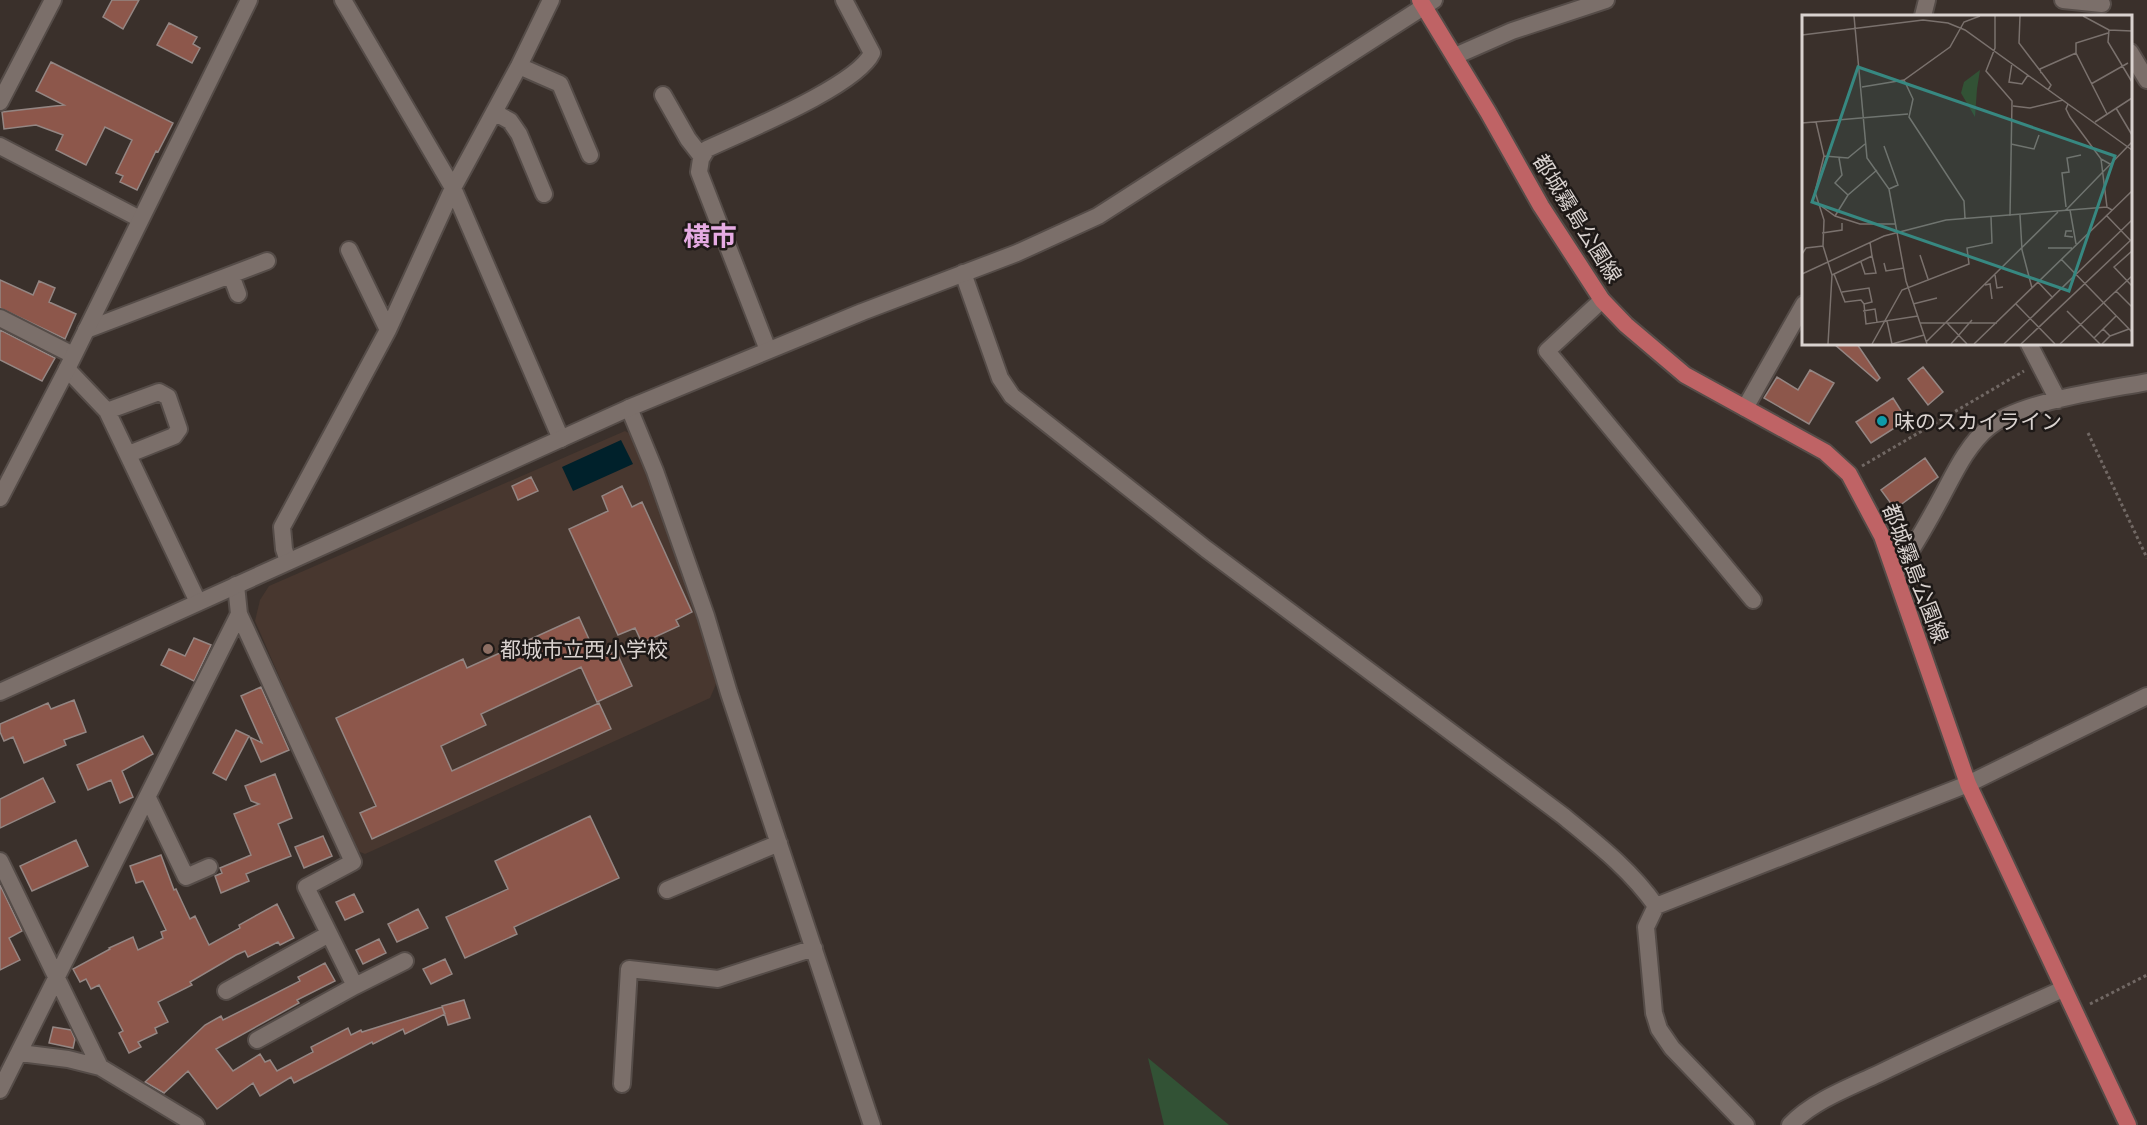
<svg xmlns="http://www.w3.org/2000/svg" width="2147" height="1125" font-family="Manrope,'Noto Sans JP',sans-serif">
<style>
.built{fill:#48372f}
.green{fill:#325235}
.water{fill:#00212b}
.building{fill:#8d574b;stroke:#948683;stroke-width:1.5}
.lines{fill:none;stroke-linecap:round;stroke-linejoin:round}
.minor-casing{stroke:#554c48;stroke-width:20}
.tertiary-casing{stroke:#554c48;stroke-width:20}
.primary-casing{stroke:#554c48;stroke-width:20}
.path{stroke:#716864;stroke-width:3;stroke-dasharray:3 3;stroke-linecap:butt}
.minor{stroke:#7b6f6a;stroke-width:16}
.tertiary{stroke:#7b6f6a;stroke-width:16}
.primary{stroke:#bf6365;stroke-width:16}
.culture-dot{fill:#0f9aa8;stroke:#1e1917;stroke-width:2}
.education-dot{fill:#8d6e63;stroke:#1e1917;stroke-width:2}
.labels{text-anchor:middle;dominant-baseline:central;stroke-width:5;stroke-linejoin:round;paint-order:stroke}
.street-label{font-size:21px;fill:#d9d2cf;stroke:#1e1917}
.poi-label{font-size:21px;fill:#d9d2cf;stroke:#1e1917;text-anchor:start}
.district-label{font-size:27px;font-weight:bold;fill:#e5abe3;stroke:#1e1917}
.inset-road{fill:none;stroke:#7a716d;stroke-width:1.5}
.view{fill:#378881;fill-opacity:0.15;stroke:#378881;stroke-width:3}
.inset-edge{fill:none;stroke:#d9d2cf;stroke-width:3}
</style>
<rect width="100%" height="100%" fill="#3a302b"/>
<path class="built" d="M625 431 634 436 646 465 719 677 710 698 365 854 355 850 255 621 260 600 269 586Z"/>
<path class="green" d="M1148 1058 1229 1125H1164Z"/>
<path class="water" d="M621 440 633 464 573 491 562 467Z"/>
<path class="building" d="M112 0H139L123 29 103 17Z
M169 23 197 37 193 44 200 48 192 63 157 45Z
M51 62 173 123 158 152 156 151 137 190 120 182 123 176 116 173 132 140 105 127 86 165 56 150 63 135 36 125 4 129 2 112 64 105 36 91Z
M0 280 33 295 39 281 55 288 49 302 76 314 65 339 0 308Z
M0 330 55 358 42 381 0 360Z
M1834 344H1857L1880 378 1877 381Z
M1923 367 1943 392 1928 405 1908 379Z
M1810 370 1834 383 1809 424 1764 398 1777 377 1798 390Z
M1893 398 1907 420 1871 443 1856 422Z
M1925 458 1938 477 1895 509 1881 490Z
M531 477 538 491 518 500 512 486Z
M622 486 632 507 642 502 692 612 676 620 679 626 642 643 635 628 618 635 569 529 608 511 602 496Z
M579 617 598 659 616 651 632 686 597 702 581 667 481 714 486 725 441 746 452 771 599 703 611 729 372 839 360 813 376 806 336 718 463 659 467 668Z
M194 638 211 645 194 681 161 665 169 649 185 656Z
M261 687 289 750 261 762 250 737 262 743 241 696Z
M74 700 86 732 64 740 66 745 24 763 13 737 4 741 0 732V724L48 703 51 709Z
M236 730 249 736 226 780 213 773Z
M143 736 153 754 122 771 133 797 120 803 111 780 88 790 77 765Z
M275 774 292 818 278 824 291 856 246 874 249 881 221 893 215 876 222 873 220 868 251 855 234 814 259 804 251 801 245 786Z
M43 778 55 802 0 828V799Z
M590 816 619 878 514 927 517 934 465 958 446 917 508 889 495 861Z
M323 836 332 856 304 868 295 847Z
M76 840 88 866 32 891 20 866Z
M161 855 174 890 176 889 190 919 195 916 209 945 240 928 239 925 277 904 294 938 280 945 278 942 248 957 245 951 236 955 190 982 192 985 158 1002 168 1022 155 1028 157 1033 138 1042 141 1047 129 1053 119 1033 123 1031 99 985 91 989 86 979 80 982 73 969 110 949 109 948 133 937 138 950 163 938 161 932 166 930 143 881 136 883 130 866Z
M0 885 22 931 9 938 20 960 0 970Z
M354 894 363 912 345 920 336 902Z
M418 909 428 928 397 942 388 924Z
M379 939 386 953 363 964 356 950Z
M445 959 452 974 431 984 423 969Z
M325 963 335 981 297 1000 299 1003 216 1049 233 1071 260 1054 265 1062 270 1060 277 1071 313 1052 311 1047 348 1028 351 1035 361 1030 362 1032 442 1007 445 1014 405 1034 403 1029 373 1044 372 1042 294 1083 291 1077 260 1096 253 1083 217 1109 188 1071 164 1093 145 1082 205 1025 221 1016 223 1020 300 981 298 977Z
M464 1000 470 1018 448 1025 442 1006Z
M53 1027 71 1030 75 1039 73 1048 49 1043Z"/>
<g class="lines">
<defs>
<path id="minor" d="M343 0 453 188 561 439
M2063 0 2102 4
M1923 16 1927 0
M2130 52 2147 80
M1455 56 1512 31 1606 0
M519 66 560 84 590 155
M663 95 688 139 702 157
M0 102 53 0
M494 112 510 121 519 134 544 194
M0 146 140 219
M349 250 388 330
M963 273 1000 378 1012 396 1206 549 1562 815C1596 843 1630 869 1656 906L1646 927 1654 1013 1659 1029 1672 1048 1746 1125
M231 275 238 294
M1602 300 1547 351 1753 600
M0 318 73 355
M86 330 267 261
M2029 344 2058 400
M768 350 699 172 701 159 707 149C743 132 857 86 872 53L844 0
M67 369 107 411 198 602
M629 408 655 471 706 616 729 693 872 1125
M1745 408 1804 304
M107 411 159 392 168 397 179 429 174 436 129 454
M288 561 284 549 282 527 388 330 453 188 519 66 551 0
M1896 573C1913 549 1927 524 1941 498 1954 474 1967 445 1989 427 2021 401 2106 390 2147 382
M239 614 353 862 306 887 355 986 257 1040
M148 798 186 877 209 867
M0 861 100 1067
M667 890 779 843
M1656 906 1968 784 2147 696
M355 986 405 961
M226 991 329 934
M20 1053 68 1059 100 1067 196 1125
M622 1084 629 969 718 979 814 948
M0 1090 239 614 236 585
M1790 1125C1813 1101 1848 1088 1878 1074 1939 1044 2001 1017 2063 989"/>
<path id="tertiary" d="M0 498 67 369 249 0
M0 692 629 408 862 312 1017 253 1098 216 1434 0"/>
<path id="primary" d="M1420 0 1488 112 1541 206 1602 300 1626 325 1685 375 1825 452 1849 474 1882 536 1968 784 2128 1125"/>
</defs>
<use href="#minor" class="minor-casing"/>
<use href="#tertiary" class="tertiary-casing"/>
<use href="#primary" class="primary-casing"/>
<path class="path" d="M2088 433 2147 558
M1862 466 2024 371
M2090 1004 2147 975"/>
<use href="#minor" class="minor"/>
<use href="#tertiary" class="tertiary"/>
<use href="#primary" class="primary"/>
</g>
<circle class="culture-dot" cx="1882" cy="421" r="6"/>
<circle class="education-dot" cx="488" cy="649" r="6"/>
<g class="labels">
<g class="street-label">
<text transform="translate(1578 218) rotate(58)">都城霧島公園線</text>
<text transform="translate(1916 573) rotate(69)">都城霧島公園線</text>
</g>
<g class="poi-label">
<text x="1894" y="421">味のスカイライン</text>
<text x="500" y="649">都城市立西小学校</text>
</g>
<g class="district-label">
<text x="710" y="235">横市</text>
</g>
</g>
<g transform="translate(1802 15)">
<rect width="330" height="330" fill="#3a302b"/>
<path d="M178 55 175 74 173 102 159 78 162 67Z" fill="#325235"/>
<path class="inset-road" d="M52 1 65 143 87 174 104 266 125 329M193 1V33L184 56 210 86 208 201M218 1 217 28 249 70 246 75M281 1 307 15 330 16M307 15 306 27 330 67M0 20 121 5 146 8 163 15 330 135M210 48 207 67 220 69 226 60M239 58 238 54 274 38M102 65 111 84 107 102 162 186 163 203M289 69 326 48M60 72 102 65 148 32 162 7 178 1M266 89 264 94 268 102 299 144 308 149M211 91 228 93 261 85M314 93 330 120M305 99 274 38V28L306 18M14 107 22 141 13 177 22 205 21 231 30 260 26 329M293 107 330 83M0 108 106 99M209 129 232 134 237 120M82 131 96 170 87 174M22 141 46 143 63 129M37 143 40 160 33 168 46 180M299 144 305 192M15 188 33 201 58 209H94M264 192 260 158 267 157 265 143 279 140M268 195 274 229M263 196 330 127M218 200 220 235 230 273M304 200 329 226M33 201 46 180 75 155M270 216H264L263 221 271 222M20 218 40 215V208M246 233H270M330 236 312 252 330 271M0 239 4 233 21 231M118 240 126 264M259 244 330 317M59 247 63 259 74 258 70 241M82 248 84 256 102 253M0 259 82 221 144 205 305 192 310 195M32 259 43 287 59 285 62 289M30 260 70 241 68 227M193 260 195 273 201 272M236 267 251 283M183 270 188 269 190 284M314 276 330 292M40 277 67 273 70 287 62 289M62 289 64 309 116 301M111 289 135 283M214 289 253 329M61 296 73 294 75 307M265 296 298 329M85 306 90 329 122 320M118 308H195M145 308 165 329M308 321 327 314M292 323 314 301M124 327 256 197M70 329 100 275 167 249 165 233 190 228 189 202M149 329 170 305M172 329 330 176M202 329 330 205M219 329 330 224M258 329 330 261M300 329 308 321 301 314"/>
<path class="view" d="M56 52 313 141 267 276 10 187Z"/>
<rect width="330" height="330" class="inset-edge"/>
</g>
</svg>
